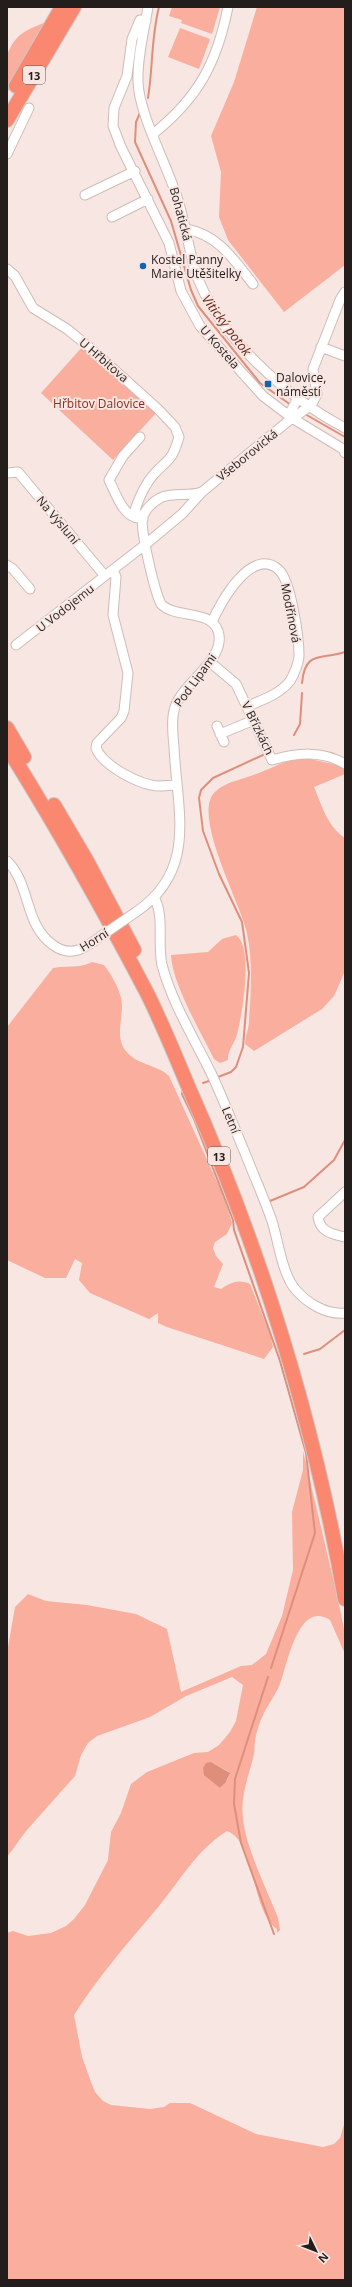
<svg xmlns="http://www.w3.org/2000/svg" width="352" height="2287" font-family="'Open Sans',sans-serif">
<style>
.green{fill:#f9ae9e;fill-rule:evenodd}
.water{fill:#df8e7c}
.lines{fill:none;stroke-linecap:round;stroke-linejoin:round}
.stream{stroke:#df8e7c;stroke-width:2}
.minor-casing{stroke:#cdbcb8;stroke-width:11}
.highway-casing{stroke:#cac9c8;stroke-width:16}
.minor{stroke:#fff;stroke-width:9}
.highway{stroke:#fa8870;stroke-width:14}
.minor-bridge-casing{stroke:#cdbcb8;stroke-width:11;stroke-linecap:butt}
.minor-bridge{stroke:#fff;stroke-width:9}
.poi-dot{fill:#1263b1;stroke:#f8e6e2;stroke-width:1.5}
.labels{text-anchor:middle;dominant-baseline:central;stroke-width:4;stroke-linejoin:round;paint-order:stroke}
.shield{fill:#f8e6e2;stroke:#635957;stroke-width:1}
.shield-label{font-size:11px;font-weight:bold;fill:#231d1b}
.street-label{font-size:12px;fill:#231d1b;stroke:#f8e6e2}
.poi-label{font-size:12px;fill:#231d1b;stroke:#f8e6e2;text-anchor:start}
.park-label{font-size:12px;fill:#8c2c1a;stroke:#f8e6e2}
.water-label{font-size:13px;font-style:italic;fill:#661d0f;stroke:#f8e6e2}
</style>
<rect width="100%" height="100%" fill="#f8e6e2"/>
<path class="green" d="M172 7H220L212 34 181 23 182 20 169 16Z
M257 7H345V265L284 312 228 240 219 217 221 172 211 136 234 82Z
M46 22 7 93V55C16 33 25 31 46 22Z
M180 28 210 39 199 69 168 57Z
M83 346 156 413 113 460 41 393Z
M302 757 345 767V774L314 787C322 806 327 826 345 838V971L334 996 322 1009 254 1051 245 1044C245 1036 249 1029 249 1021 251 991 253 962 247 933 241 904 191 814 215 792 226 781 242 780 256 774 272 768 285 761 302 757Z
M236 935C254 947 242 1016 237 1034 235 1043 227 1051 228 1060L220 1063 214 1059C201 1032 172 984 171 955L208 952 222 939Z
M92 962 104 965C111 974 118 986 121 998 125 1015 114 1035 125 1050 137 1066 157 1064 169 1076L223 1195 230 1216 232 1223 227 1234 215 1242 213 1248 216 1256 223 1264 214 1287 221 1289C232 1282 238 1279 250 1284L270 1334 273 1347 264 1359 167 1327 158 1323V1313L149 1319 90 1293 79 1280 82 1263 75 1259 66 1278H45L7 1260V1027L53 968C67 965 78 969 92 962Z
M303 1451 337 1595 345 1634V1654L330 1620C298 1599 287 1666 280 1684 276 1694 269 1703 264 1713 260 1721 256 1732 255 1742 254 1746 255 1750 254 1754 249 1776 240 1795 243 1819 246 1848 267 1890 278 1918L280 1930 277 1933V1929C250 1910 257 1843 227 1831 196 1850 178 1884 154 1912 126 1945 98 1977 74 2015L82 2057 91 2082 95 2092 103 2101 111 2105 150 2109 164 2107 170 2103H190L256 2134 323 2147 334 2144 340 2138 345 2121V2280H7V1933L13 1931 28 1936 51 1933 66 1926 74 1919 85 1905 108 1860 111 1832 121 1813 131 1784 147 1772 194 1753 208 1752 219 1745 230 1732 236 1721 243 1685 232 1677 186 1696 150 1717 97 1736 88 1743 81 1755 75 1776 26 1831 7 1857V1653L15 1607 28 1594 46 1601 87 1605 136 1614 167 1629 181 1692 241 1666 252 1665 266 1654 282 1616 293 1570 292 1512 303 1470ZM211 1762 229 1772 228 1779 220 1788Z"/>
<path class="water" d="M211 1762 230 1773 226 1782 220 1788 204 1775 203 1768 206 1763Z"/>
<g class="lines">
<path class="stream" d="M148 98C153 68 151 38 159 7
M140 113 136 122 135 142 171 221 191 290 198 306 260 383 291 405
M305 414 345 437
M302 683C305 650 321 660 345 652
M294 735 300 724 302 693
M218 1077 231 1072 236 1067 243 1047 249 973 242 922 219 874 203 831 199 798 201 790 213 778 265 754
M203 1083 209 1081
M183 1090 182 1094 194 1119 233 1220 234 1230 280 1361 306 1453 315 1533 271 1668
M270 1201 304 1187 334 1160 345 1140
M304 1354 320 1349 345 1330
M268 1677 235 1779 234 1804 241 1843 274 1934"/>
<defs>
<path id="minor" d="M148 7C144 32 137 57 138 82 139 114 167 165 177 197 185 221 188 246 195 270 216 335 286 397 345 428
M146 21 140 20 132 39 127 76 114 108 113 126 121 147 169 243 181 291 200 326 263 396 292 418 343 449 345 453
M153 134C198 98 217 63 228 7
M7 154 29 108
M85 195 135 171
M112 217 148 199
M186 229C219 235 234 260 253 284
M7 269 15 276 33 308 67 329 88 346 158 409 175 427 179 437C172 461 169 458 154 474 145 484 139 498 135 510L139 518 143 519
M321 347 345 356
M311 406 317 394 313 369 340 300 345 292
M292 418 291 411 298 398
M7 473 18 472 105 576
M139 518C123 518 115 491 109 480L123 456 140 437
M7 565 13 569 30 589
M113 570 116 577 113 615 128 673 124 711 121 718 97 743 96 748C103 766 141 786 160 786 165 786 170 785 175 785
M212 622C220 603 252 545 279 570 291 581 299 638 299 655 299 662 294 675 290 681 280 694 262 700 248 706
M16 645 146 544 182 514 202 492 292 418C300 415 303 409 311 406
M210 662 236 684 272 760C297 753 322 750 345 764
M217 726 224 742
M220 734 254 720
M7 861C31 884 24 925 53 945 72 959 87 947 104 934
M154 897C165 917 157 943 162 965 172 1003 195 1040 212 1075 224 1101 234 1127 245 1153 254 1176 264 1198 272 1221 278 1240 282 1273 295 1289 307 1303 326 1315 345 1313
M136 912C198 870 177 811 174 747 173 735 171 722 174 711 178 685 228 660 218 631 211 609 175 619 161 604 155 592 139 528 143 516 146 509 153 502 160 498 173 492 188 497 202 492
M345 1192 318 1217C320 1232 332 1234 345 1237"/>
<path id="highway" d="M16 86 62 7
M7 120 74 7
M7 728 24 757
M7 747C57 827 103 909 147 993 162 1023 175 1055 188 1086 261 1250 314 1422 345 1599
M54 805 87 861 134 950"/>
</defs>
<use href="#minor" class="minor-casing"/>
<use href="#highway" class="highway-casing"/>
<use href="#minor" class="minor"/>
<use href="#highway" class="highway"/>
<defs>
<path id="minor-bridge" d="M104 934 136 912"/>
</defs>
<use href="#minor-bridge" class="minor-bridge-casing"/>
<use href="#minor-bridge" class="minor-bridge"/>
</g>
<g class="poi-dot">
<circle cx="143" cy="266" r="4"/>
<rect x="264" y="380" width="8" height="8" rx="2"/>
</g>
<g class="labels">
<g class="shield">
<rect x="23" y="66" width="22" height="18" rx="3"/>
<rect x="208" y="1147" width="22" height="18" rx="3"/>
</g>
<g class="shield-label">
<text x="34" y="75">13</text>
<text x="219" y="1156">13</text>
</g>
<g class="street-label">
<text transform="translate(181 214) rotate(75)">Bohatická</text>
<text transform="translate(220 347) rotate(49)">U Kostela</text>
<text transform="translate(104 360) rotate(41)">U Hřbitova</text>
<text transform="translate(247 455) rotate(-39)">Všeborovická</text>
<text transform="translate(58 520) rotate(50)">Na Výsluní</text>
<text transform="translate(65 608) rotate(-38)">U Vodojemu</text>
<text transform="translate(291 613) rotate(79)">Modřínová</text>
<text transform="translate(195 680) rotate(-54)">Pod Lipami</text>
<text transform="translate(258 728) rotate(64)">V Břízkách</text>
<text transform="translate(94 940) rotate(-32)">Horní</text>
<text transform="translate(231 1120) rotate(67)">Letní</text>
</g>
<g class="poi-label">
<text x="151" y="259">Kostel Panny<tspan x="151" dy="14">Marie Utěšitelky</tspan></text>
<text x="276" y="377">Dalovice,<tspan x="276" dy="14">náměstí</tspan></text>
</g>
<g class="park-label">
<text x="99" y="403">Hřbitov Dalovice</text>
</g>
<g class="water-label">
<text transform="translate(227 325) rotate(53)">Vitický potok</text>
</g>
</g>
<rect width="352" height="2287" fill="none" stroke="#231d1b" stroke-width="16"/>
<g transform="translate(316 2251) rotate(133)" stroke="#f8e6e2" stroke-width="3" paint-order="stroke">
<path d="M0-3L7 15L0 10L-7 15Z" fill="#231d1b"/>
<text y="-6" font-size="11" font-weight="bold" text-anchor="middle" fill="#231d1b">N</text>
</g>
</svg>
